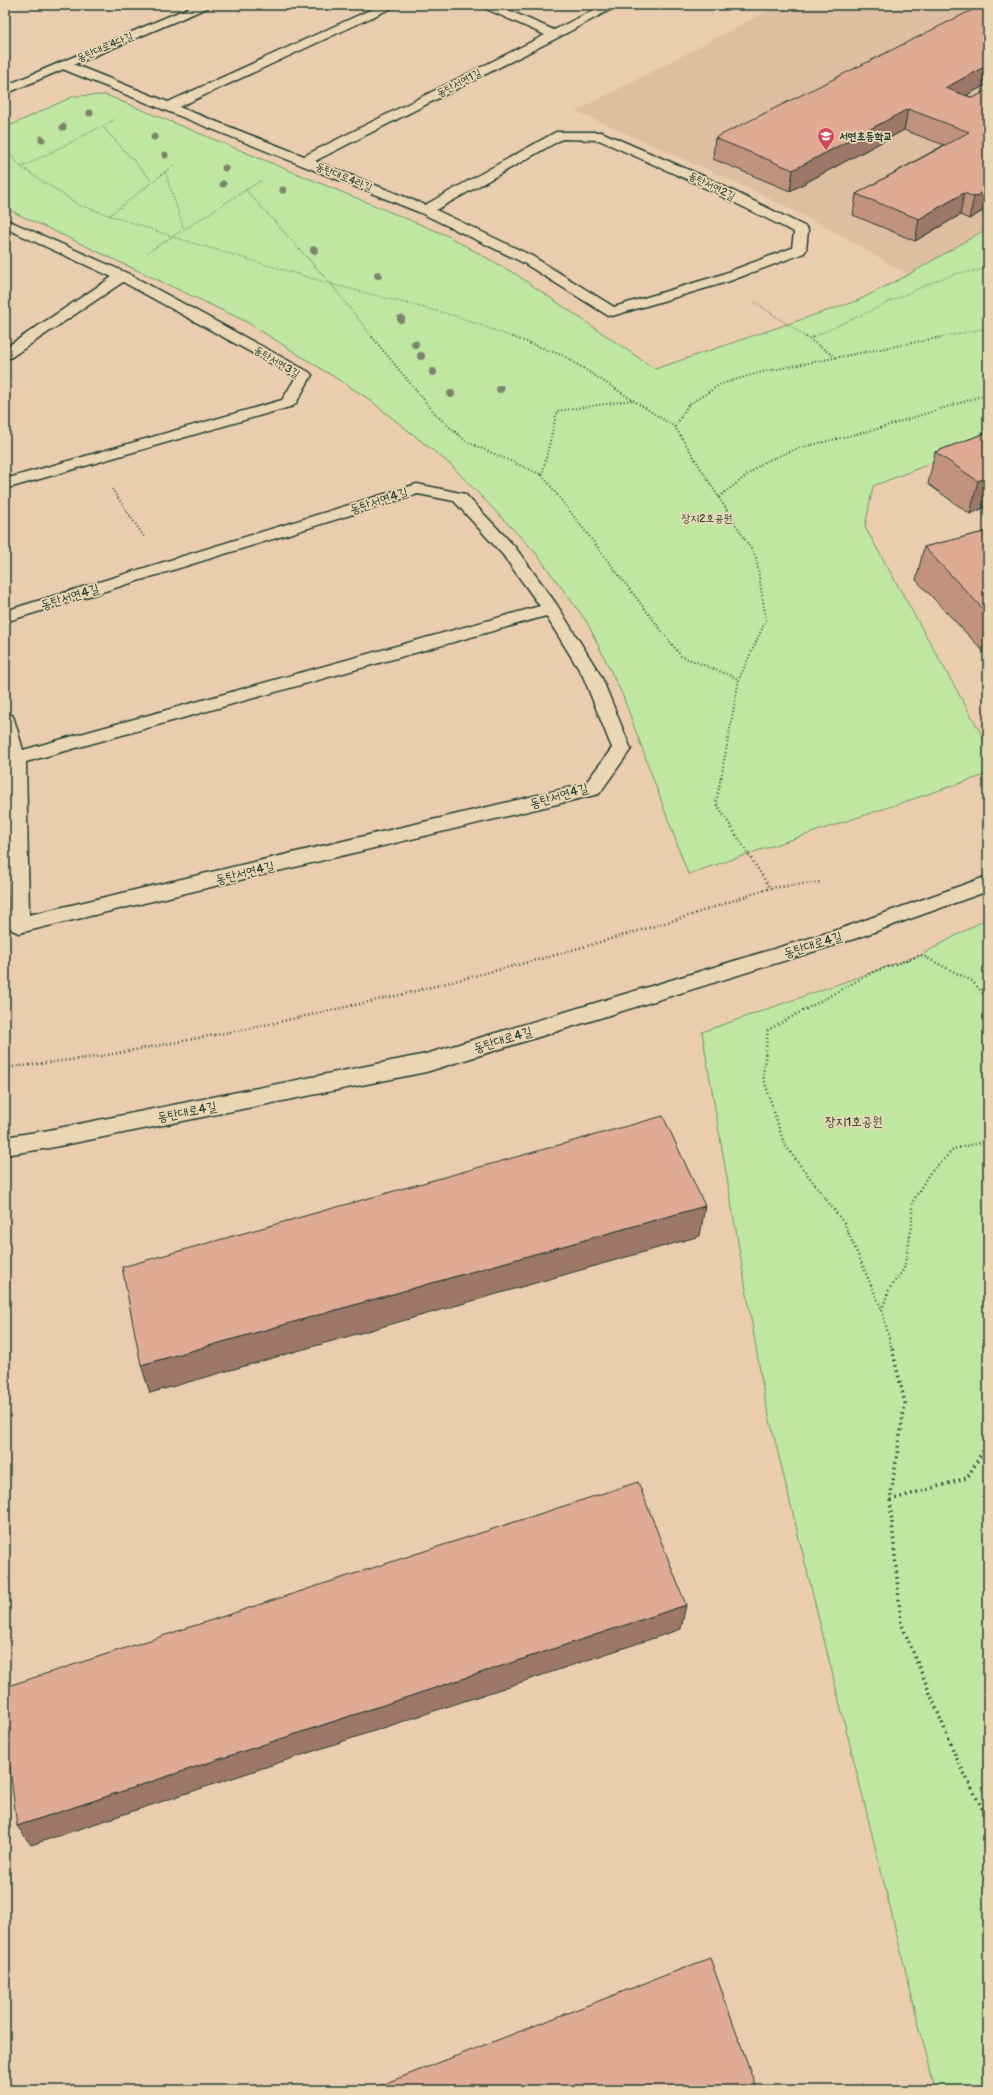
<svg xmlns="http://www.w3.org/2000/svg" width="993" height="2095" font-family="'Balsamiq Sans','Poor Story',sans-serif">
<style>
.built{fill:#debea1}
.green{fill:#bfe7a2;stroke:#6f926b}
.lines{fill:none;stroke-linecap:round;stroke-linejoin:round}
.street-casing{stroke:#1f3d34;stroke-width:3}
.secondary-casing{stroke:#1f3d34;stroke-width:3}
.path-far3{stroke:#1f3d34;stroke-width:1.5;stroke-dasharray:0.5 2;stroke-linecap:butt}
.path-far2{stroke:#1f3d34;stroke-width:2;stroke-dasharray:1 2.5;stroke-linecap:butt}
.path-far1{stroke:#1f3d34;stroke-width:2.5;stroke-dasharray:1 3;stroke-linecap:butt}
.path{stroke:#1f3d34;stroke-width:3.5;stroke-dasharray:1.5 4;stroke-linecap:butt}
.street{fill:#ebd6b4;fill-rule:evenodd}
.secondary{fill:#ebd6b4;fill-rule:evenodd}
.tree{fill:#7e836e}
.wall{fill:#c1937f;stroke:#1f3d34}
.shaded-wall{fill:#9d7868;stroke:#1f3d34}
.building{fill:#e0ab94;stroke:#1f3d34}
.labels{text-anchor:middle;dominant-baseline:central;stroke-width:3.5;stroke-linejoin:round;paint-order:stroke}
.far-street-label{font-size:11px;fill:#1f3d34;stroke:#ebd6b4}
.far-poi-label{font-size:11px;font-weight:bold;fill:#1f3d34;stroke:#ebd6b4;text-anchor:start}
.far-park-label{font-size:11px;fill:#27463a;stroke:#ebd6b4}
.street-label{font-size:13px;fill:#1f3d34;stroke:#ebd6b4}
.park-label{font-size:13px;fill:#27463a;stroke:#ebd6b4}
</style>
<rect width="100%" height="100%" fill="#e9cdae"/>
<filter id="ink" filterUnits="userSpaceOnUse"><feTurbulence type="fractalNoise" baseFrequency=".025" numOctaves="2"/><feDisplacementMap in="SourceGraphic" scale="8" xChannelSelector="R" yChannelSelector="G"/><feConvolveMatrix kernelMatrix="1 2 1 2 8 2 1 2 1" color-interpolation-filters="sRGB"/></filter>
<g filter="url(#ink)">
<path class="built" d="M779 5H988V228L908 275 843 236 752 190 576 111Z"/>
<path class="green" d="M106 95 446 235 517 275 655 369 859 300 908 275 988 228V441L873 486 865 527 988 746V774L688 874 623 696 587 622 535 552 450 464 366 397 245 321 5 208V128L74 96Z
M988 918V2090H935L765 1400 702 1032 921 955Z"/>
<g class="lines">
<defs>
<path id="street" d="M381 5H396L394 7 179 107 304 156 545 35 482 7 480 5H496L554 30 604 5H619L559 37 315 161 425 205 556 132H601L705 177 806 227 808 230 806 250 804 253 727 282 612 316 607 315 522 262 421 213 60 68 58 65 60 62H68L168 102ZM562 139 599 140 695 183 794 232 792 248 717 276 614 307 532 256 436 210Z
M5 219 127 273 309 372 312 375 296 403 293 406 5 489V479L282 400 296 377 123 282 10 358 5 359V348L112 277 5 228Z
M417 484 465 494 515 547 557 605 601 676 631 749 599 794 19 933 12 930 9 925 5 713 12 715 14 719 23 750 540 606 503 555 454 501 418 494 5 622V611ZM546 616 583 676 612 748 585 784 29 915 26 762Z"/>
<path id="secondary" d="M195 5H211L209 7 5 94V86Z
M988 876V891L854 939 426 1072 49 1148 5 1155V1137L49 1130 426 1054 840 929Z"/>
</defs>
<use href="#street" class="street-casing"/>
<use href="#secondary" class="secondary-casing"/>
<path class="path-far3" d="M238 12 253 5
M102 126 153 182
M5 149 21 167 79 205 183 240 331 284 456 316 515 338
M22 167 114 120
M165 172 184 229
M246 190 331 284 373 338
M110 215 174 165
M148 252 262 180
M755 302 807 338
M811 338 935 281 958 273 988 269
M936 338 988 328"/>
<path class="path-far2" d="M372 337 438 417 467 442 542 475 681 656 739 679
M513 337 564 356 675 427 756 557 766 620 739 679 721 778
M806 337 835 357
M809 339 813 337
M675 427 688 405 721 384 762 372 942 337
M542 475 557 411 633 400
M112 489 145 538
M719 497 764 462 799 448 877 429 988 394"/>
<path class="path-far1" d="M721 777 716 803 770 888
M5 1068 102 1056 252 1028 404 994 552 956 682 918 770 888 821 882
M882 1310 889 1289 904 1269 912 1226V1203L929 1174 954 1149 988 1141
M892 1350 882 1310 844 1223 784 1144 763 1076 768 1030 873 972 921 955 972 981 988 999"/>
<path class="path" d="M892 1349 905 1403 890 1500 901 1623 957 1759 988 1820
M890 1500 967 1478 988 1443"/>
<use href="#street" class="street"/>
<use href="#secondary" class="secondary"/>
</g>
<g class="tree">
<circle cx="90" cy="113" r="3.5"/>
<circle cx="63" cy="127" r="3.5"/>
<circle cx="154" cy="137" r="3.5"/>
<circle cx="42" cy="139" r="3.5"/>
<circle cx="165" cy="155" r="3.5"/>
<circle cx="225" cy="168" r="3.5"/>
<circle cx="223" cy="184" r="3.5"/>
<circle cx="283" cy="190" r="3.5"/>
<circle cx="314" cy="250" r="4"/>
<circle cx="378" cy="275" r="4"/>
<circle cx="401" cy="319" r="4"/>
<circle cx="415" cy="344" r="4"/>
<circle cx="421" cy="356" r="4"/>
<circle cx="433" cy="372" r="4"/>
<circle cx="500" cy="389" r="4"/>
<circle cx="451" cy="394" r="4"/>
</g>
<path class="wall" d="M988 84 966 95 973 98 988 90V208L969 219 960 215 915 241 853 215 856 194 944 145 904 130 790 191 713 159 715 138Z
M988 432V506L970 514 928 484 935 452Z
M988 531V656L916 580 924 547Z"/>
<path class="shaded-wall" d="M988 65V84L941 108 945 88Z
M908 109 904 130 790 191 793 170Z
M988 189V208L969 219 974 197Z
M964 193 960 215 915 241 919 219Z
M988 477V506L970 514 978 481Z
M705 1206 700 1236 150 1393 141 1365Z
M686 1605 681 1629 31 1845 17 1826Z"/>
<path class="building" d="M980 6 988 9V65L945 88 973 98 988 90V189L974 197 964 193 919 219 856 194 969 132 908 109 793 170 715 138Z
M988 432V477L978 481 935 452Z
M988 531V614L924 547Z
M663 1116 705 1206 141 1365 122 1267Z
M638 1482 686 1605 17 1826 5 1727V1687Z
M710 1958 757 2090H368Z"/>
</g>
<defs>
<symbol id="school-pin" viewBox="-11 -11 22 30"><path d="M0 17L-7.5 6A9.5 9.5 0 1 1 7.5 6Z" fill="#d1495b" stroke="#ebd6b4"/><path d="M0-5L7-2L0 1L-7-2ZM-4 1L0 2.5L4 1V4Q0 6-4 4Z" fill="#fff"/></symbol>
</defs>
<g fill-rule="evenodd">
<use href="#school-pin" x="816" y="126" width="20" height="27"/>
</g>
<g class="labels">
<g class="far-street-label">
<text transform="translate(105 47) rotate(-23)">동탄대로4다길</text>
<text transform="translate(459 83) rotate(-27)">동탄서연1길</text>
<text transform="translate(344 177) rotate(22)">동탄대로4라길</text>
<text transform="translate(712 186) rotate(26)">동탄서연2길</text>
<text transform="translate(277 362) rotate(31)">동탄서연3길</text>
</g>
<g class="far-poi-label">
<text x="839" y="136">서연초등학교</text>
</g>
<g class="far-park-label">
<text x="707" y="518">장지2호공원</text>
</g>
<g class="street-label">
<text transform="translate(379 501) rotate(-18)">동탄서연4길</text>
<text transform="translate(70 597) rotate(-17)">동탄서연4길</text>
<text transform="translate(559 796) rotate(-16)">동탄서연4길</text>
<text transform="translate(245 873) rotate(-14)">동탄서연4길</text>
<text transform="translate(813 945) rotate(-17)">동탄대로4길</text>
<text transform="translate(503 1040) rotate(-17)">동탄대로4길</text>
<text transform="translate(187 1112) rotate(-11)">동탄대로4길</text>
</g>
<g class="park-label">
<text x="854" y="1122">장지1호공원</text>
</g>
</g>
<rect width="993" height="2095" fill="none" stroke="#ebd6b4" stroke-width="20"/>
<rect x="10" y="10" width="973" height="2075" fill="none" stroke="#1f3d34" stroke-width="1.5" filter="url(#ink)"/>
</svg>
